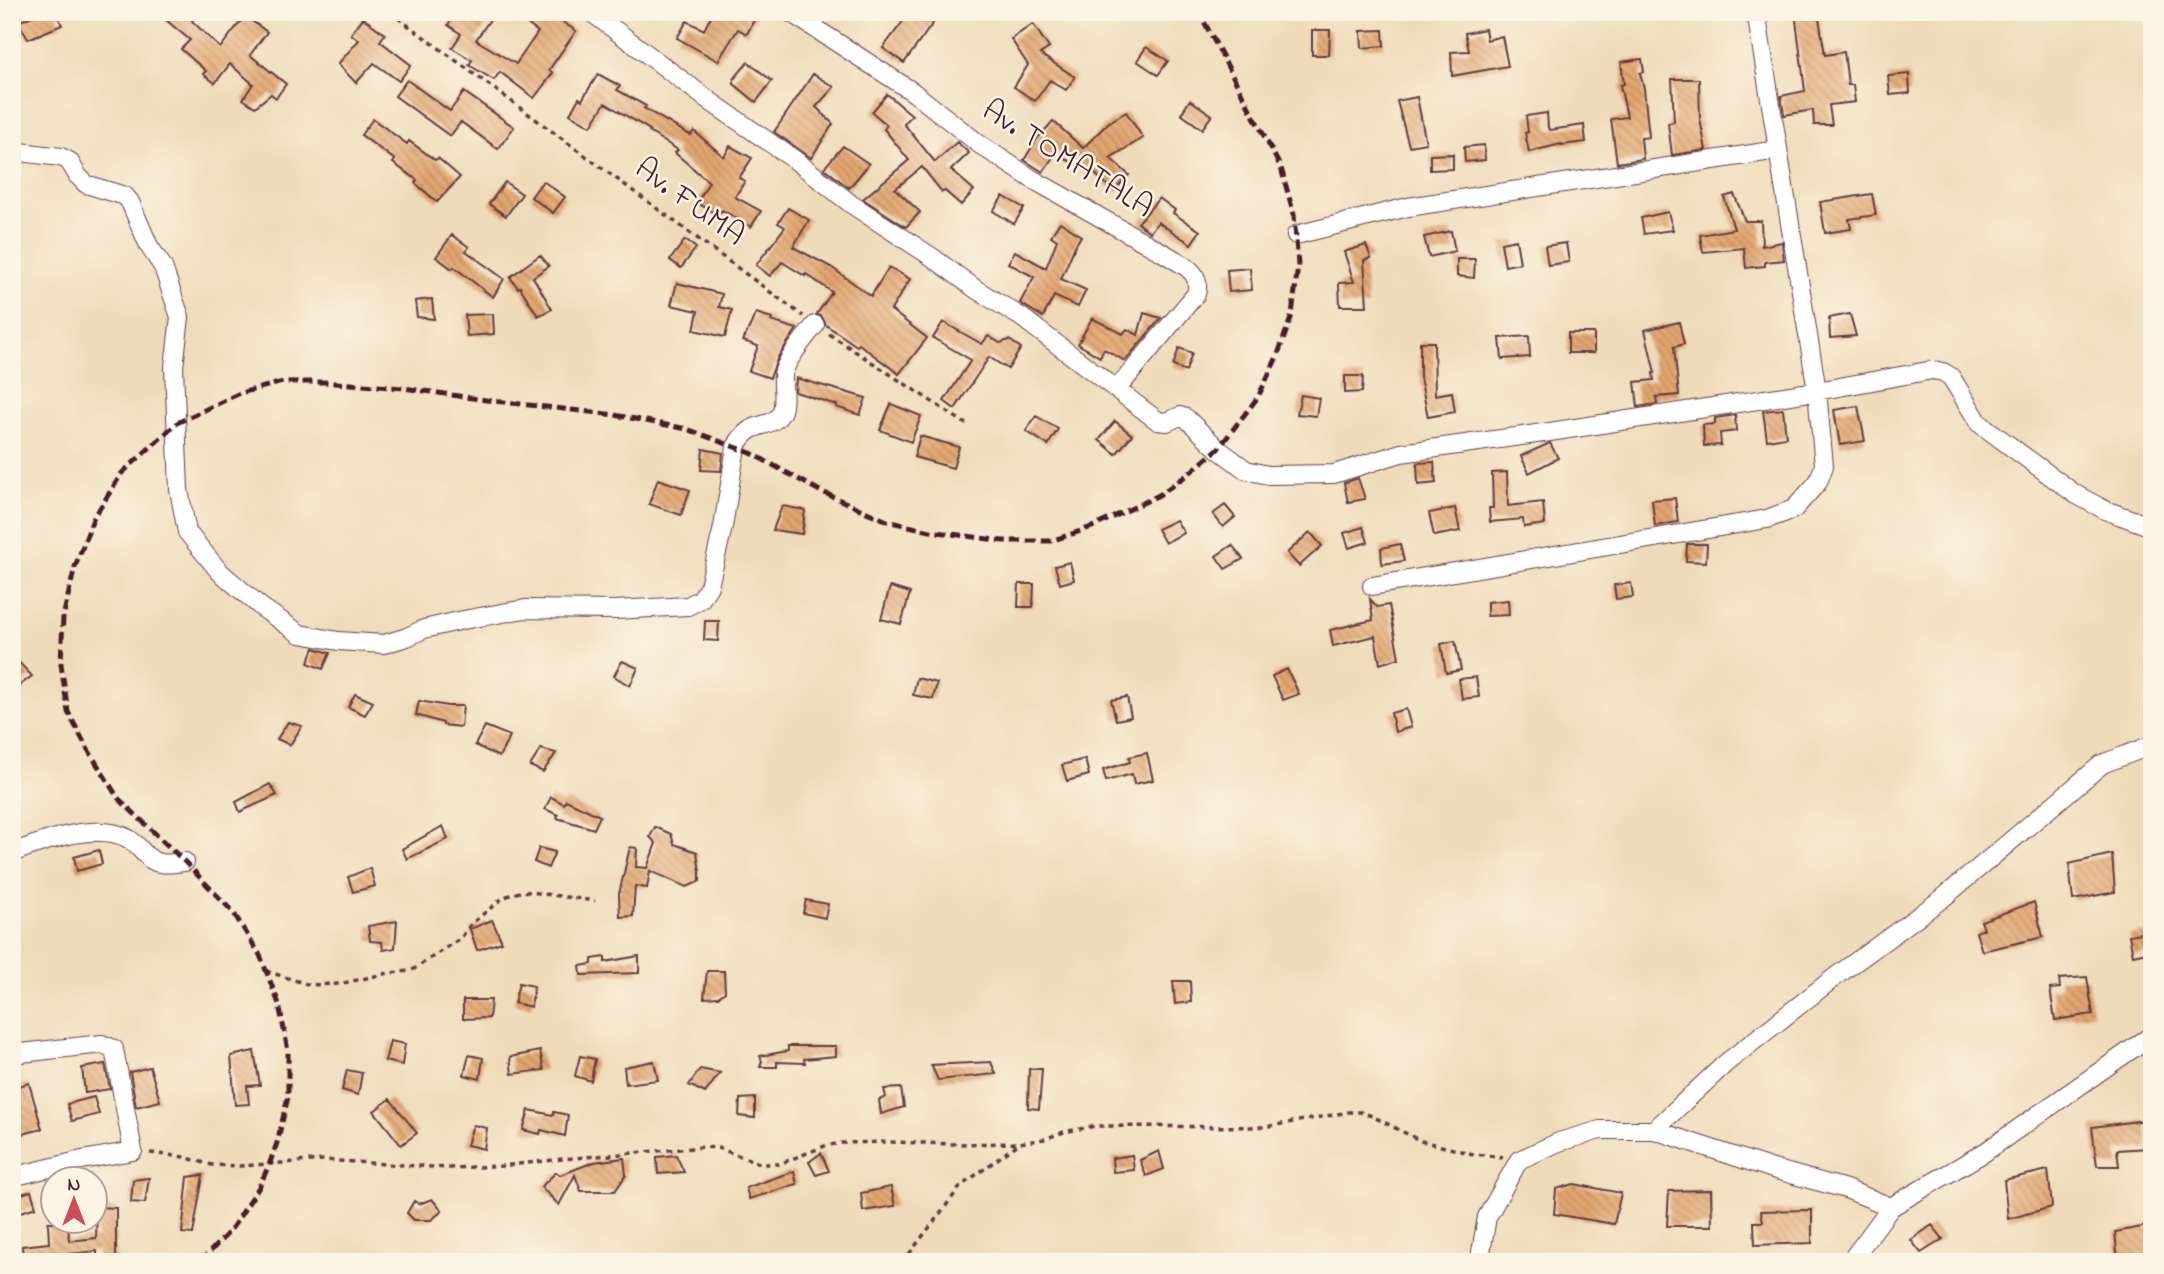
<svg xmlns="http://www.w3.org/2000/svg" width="2164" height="1274" font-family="'Indie Flower',sans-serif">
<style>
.building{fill:url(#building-back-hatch)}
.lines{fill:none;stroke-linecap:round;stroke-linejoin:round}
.street-casing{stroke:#633b40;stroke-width:20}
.path{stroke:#633b40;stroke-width:3.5;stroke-dasharray:5 5;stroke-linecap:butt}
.street{stroke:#fff;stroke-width:18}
.rail{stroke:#4a1f2b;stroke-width:5;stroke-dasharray:10 5;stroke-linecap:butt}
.labels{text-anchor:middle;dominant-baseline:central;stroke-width:5;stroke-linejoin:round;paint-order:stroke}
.street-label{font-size:32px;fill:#4a1f2b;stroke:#fcf5e5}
</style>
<defs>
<pattern id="building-back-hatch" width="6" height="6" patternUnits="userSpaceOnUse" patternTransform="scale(1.75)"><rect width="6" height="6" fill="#e3a770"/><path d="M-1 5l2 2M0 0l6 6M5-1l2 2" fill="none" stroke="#ba875c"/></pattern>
</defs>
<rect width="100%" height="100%" fill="#fcf5e5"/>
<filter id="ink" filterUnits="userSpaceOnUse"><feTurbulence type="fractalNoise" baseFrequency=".0143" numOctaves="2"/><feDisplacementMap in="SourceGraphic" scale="14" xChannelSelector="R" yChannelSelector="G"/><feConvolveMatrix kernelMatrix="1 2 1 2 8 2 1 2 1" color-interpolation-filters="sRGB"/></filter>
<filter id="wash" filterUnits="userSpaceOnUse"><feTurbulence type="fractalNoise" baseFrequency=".00686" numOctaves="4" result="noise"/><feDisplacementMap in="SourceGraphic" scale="28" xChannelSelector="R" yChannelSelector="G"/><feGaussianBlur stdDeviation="1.57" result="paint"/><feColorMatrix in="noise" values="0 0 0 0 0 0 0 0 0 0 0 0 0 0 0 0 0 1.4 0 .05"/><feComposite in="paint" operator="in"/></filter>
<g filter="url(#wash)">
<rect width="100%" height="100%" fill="#efdbba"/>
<g id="blocks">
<path class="building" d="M41 12H56L62 25 28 39 18 22Z
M172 12H199L192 21 220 48 245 16 267 32 250 55 286 84 276 98 271 94 255 107 243 99 253 84 230 64 215 83 203 74 206 71 181 49 190 40 166 20Z
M457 12H495L476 40 516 64 538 32 511 12H548L576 31 549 70 553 73 534 98 500 72 494 80 469 65 472 60 452 48 461 34 448 25Z
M713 12H758L747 34 738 29 718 61 677 38 687 21 704 30Z
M910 12H941L904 63 883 48Z
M1795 12H1818L1825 55 1844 52 1848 85H1853L1855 102 1829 105 1832 125H1814L1813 110 1784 115 1781 96 1805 91Z
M363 18 385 34 380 41 411 65 399 81 374 63 356 83 338 64 359 40 351 34Z
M1033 24 1049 48 1040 54 1075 77 1066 90 1050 80 1035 101 1014 87 1028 65 1011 39Z
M1485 29 1487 40 1502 36 1508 66 1452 76 1451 52 1469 51 1465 33Z
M1312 30H1330L1329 55H1312Z
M1383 30 1384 46 1362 48 1361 31Z
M1146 47 1168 61 1158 75 1137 61Z
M1642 59 1644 72 1640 73 1644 89 1649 137 1641 138 1643 159 1617 163 1611 119 1627 117 1620 85 1624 84 1621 62Z
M748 62 772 81 756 102 734 84V79Z
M598 74 620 86 617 90 646 106 644 108 688 134 691 135 694 131 724 157 730 146 752 158 739 178 745 181 735 197 761 211 751 227 722 210 718 215 697 203 709 182 675 153 678 150 649 132 650 130 605 103 591 126 570 114 579 98 582 100Z
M813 74 834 87 816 107 833 124 811 158 774 132Z
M1909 74 1910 93 1890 95 1888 76Z
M1672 79H1699L1700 119 1706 150 1672 155 1668 123 1674 122Z
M407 80 450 111 464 92 514 127 498 149 461 122 450 136 395 96Z
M887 94 912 115 904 124 935 162 957 142 969 153 951 170 974 190 961 205 945 191 942 192 922 167 895 189 920 212 906 227 863 199 909 160 884 129 887 125 872 112Z
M1417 97 1426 143 1409 146 1397 101Z
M1190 100 1212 115 1202 129 1181 114Z
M1126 112 1143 138 1110 158 1129 175 1114 191 1094 173 1055 154 1043 172 1024 160 1037 139 1053 121 1083 148 1108 123Z
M1547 113 1548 128 1550 130 1584 125 1586 142 1561 145V144L1529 152 1525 133 1528 132 1526 116Z
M373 119 407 144 409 141 435 160 438 158 460 177 437 202 415 183 417 180 393 163 395 160 361 135Z
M1484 145 1485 160 1465 162 1464 147Z
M843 146 869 164 849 188 824 168Z
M1453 154V169L1430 170V155Z
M543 181 565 197 553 213 531 197Z
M505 182 522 194 506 216 489 204Z
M1734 194 1745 221H1761L1762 246 1782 242 1784 260 1765 262V266L1746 268 1744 248 1703 252 1700 235 1734 229 1724 197Z
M1872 194 1876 215 1849 219 1851 229 1825 233 1820 202Z
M1003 196 1024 208 1014 224 993 211Z
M1159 198 1175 210 1173 213 1200 231 1191 244 1158 222 1150 232 1138 223Z
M788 208 809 220 793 247 831 267 871 296 889 267 910 279 891 310 927 338 899 374 859 344 857 346 826 325 822 317 817 314 832 292 806 274 805 276 782 262 770 276 756 265 785 227 778 223Z
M1668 212 1673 230 1644 234 1641 218Z
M1060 222 1081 236 1075 246 1061 279 1086 290 1078 307 1054 296 1043 317 1020 303 1034 277 1008 263 1015 251 1046 268 1057 240 1051 236Z
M1451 231 1455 251 1429 257 1424 237Z
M452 235 469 247 466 251 504 279 493 297 454 267 452 269 436 257Z
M685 240 696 248 681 268 670 260Z
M1516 240 1520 263 1505 266 1501 243Z
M1566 243 1569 262 1548 265 1545 246Z
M1366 245 1371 258 1364 260 1367 306H1340L1339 283 1354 282 1344 252Z
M540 255 549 266 533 277 552 309 538 316 520 287 518 288 510 277Z
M1457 259H1475L1474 278 1457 276Z
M1250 268 1252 290 1229 292 1227 270Z
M677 283 722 294 719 307 732 310 725 337 694 330 698 311 671 305Z
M432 299 434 319 417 317 415 301Z
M756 313 772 318 771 321 797 329 778 357 770 378 749 371 758 346 743 341Z
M1144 313 1161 318 1125 361 1104 349 1100 357 1078 344 1092 318 1123 334 1127 329 1138 335Z
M493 314 494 334 467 336 465 315Z
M1850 314 1856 336 1830 338 1829 318Z
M943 322 982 344 988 336 1000 343 1009 340 1021 348 1008 369 989 357 955 409 944 401 971 360 933 338Z
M1679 322 1684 344 1674 347 1679 395 1656 397 1657 404 1638 407 1635 382 1654 380 1653 373H1655L1645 330Z
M1568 333H1594V353H1568Z
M1529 336 1530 357 1502 359 1500 338Z
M1420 342H1434L1435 395 1452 392 1455 412 1428 417 1420 377Z
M1179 348 1192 353 1186 371 1173 366Z
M1345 376H1363L1362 392 1345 393Z
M796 378 866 398 860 415 836 407 837 405 795 392Z
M1301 395 1319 398 1316 416 1297 414Z
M891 404 921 416 911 442 880 430Z
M1858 406 1865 441 1840 445 1834 410Z
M1783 409 1786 437 1767 440 1763 411Z
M1735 415 1736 431 1720 433 1721 445 1704 446 1703 425 1715 424V418Z
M1036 416 1058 429 1048 445 1026 431Z
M1115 421 1132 435 1116 454 1099 440Z
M920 436 959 447 953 468 914 457Z
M1550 443 1558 458 1529 473 1521 456Z
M703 449 723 453 721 471 701 470Z
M1434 462 1436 483 1418 485 1417 463Z
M1507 472 1508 506 1543 502 1545 524 1524 527 1523 519 1490 522 1489 508H1493L1492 473Z
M1358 478 1365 499 1348 502 1344 483Z
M658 479 690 490 681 515 649 504Z
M1675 498 1678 522 1655 526 1652 500Z
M1225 505 1235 517 1223 527 1213 514Z
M782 506 805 510 802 534 773 530Z
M1455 508 1460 531 1434 536 1429 513Z
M1176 520 1184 533 1165 543 1157 529Z
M1363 527 1368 542 1349 548 1344 533Z
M1310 532 1322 546 1299 566 1287 553Z
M1400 544 1404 561 1382 564 1381 548Z
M1687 544H1707L1706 562 1686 561Z
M1232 545 1243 559 1225 569 1216 556Z
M1070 562 1074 580 1060 584 1055 566Z
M1631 583 1633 597 1616 599 1614 585Z
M1019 584H1034L1033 607H1018Z
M890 587 910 593 901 624 881 619Z
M1370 599 1377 607 1389 605 1399 658 1380 664 1375 636 1333 646 1330 630 1373 620Z
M1508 600 1509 615 1487 616V602Z
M705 621H719L718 641 704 640Z
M1455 641 1461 670 1446 673 1441 644Z
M314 648 330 653 323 669 308 663Z
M12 655 32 676 12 691Z
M622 661 638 668 630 686 614 676Z
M1287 669 1299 694 1283 700 1272 676Z
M1476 677 1479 697 1462 699 1459 679Z
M917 678 937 683 933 699 913 695Z
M355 694 373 702 365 715 348 707Z
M1127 697 1131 717 1116 720 1111 700Z
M419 701 448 706H463L461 727 443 725V723L416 715Z
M1406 709 1411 727 1395 732 1391 713Z
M288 722 302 726 290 745 277 739Z
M485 726 510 736 499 757 475 745Z
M541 749 556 753 543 772 530 766Z
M1147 753 1153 780 1134 784 1132 774 1106 781 1103 770 1130 762 1129 757Z
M1085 759 1089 775 1067 781 1062 765Z
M270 784 277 795 240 812 236 802Z
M551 797 564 804 566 800 600 816 594 829 557 818 558 815 545 809Z
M443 826 448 839 407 859 402 849Z
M655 827 671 834 674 844 697 852 700 872V881L687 887 650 871 647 888 635 886 633 916 620 917 619 894 630 847 637 848 636 867 647 868 656 843 650 837Z
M539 848 555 852 548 868 534 862Z
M99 850 102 864 77 871 74 857Z
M2112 854 2115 892 2073 900 2069 864Z
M370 868 375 886 353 892 348 877Z
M806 900 828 904 825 918 803 913Z
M2034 902 2043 937 1982 951 1976 932 1984 929 1981 921Z
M492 920 502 942 477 950 470 929Z
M397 921 395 948 383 950 382 942 370 941 368 926Z
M2152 931V951L2133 955 2129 935Z
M639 956V973L581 975 580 966 592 964V959L605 957V962Z
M707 971H724L725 992 718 997 704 998Z
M2087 977 2093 1014 2055 1020 2050 989 2060 988 2059 979Z
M1173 981H1190L1191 1002 1175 1004Z
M519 983 534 986 531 1007 514 1003Z
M463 1000H491L489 1018 463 1019Z
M390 1041 405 1044 402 1065 385 1061Z
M788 1046H836V1056L804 1059 805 1063 777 1062V1067H760L762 1061 760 1056 788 1051Z
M254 1051 260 1085 247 1086 249 1104 235 1105 231 1056Z
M540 1051 544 1070 512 1074 510 1057Z
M469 1055 483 1058 480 1079 464 1075Z
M580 1056 595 1059 591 1081 575 1076Z
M654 1061 658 1080 626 1084 624 1067Z
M991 1062 996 1074 938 1080 931 1065Z
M105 1064 110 1089 85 1093 82 1068Z
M150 1067 160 1101 136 1107 130 1072Z
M700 1069 720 1073 705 1093 689 1085Z
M1029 1069H1042L1039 1109 1028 1108Z
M347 1070 362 1073 358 1095 342 1090Z
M29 1083 42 1129 15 1136 12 1128V1088Z
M901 1088 904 1107 881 1114 879 1100 886 1097 884 1089Z
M94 1097 99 1114 72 1121 67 1104Z
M755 1098V1118L739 1116 740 1099Z
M390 1099 417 1133 401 1145 374 1111Z
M529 1110 553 1115 554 1112 568 1115 565 1136 541 1130 540 1134 523 1130Z
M2146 1120 2148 1148 2117 1150 2119 1166H2097L2092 1127Z
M473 1125 487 1128 484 1149 467 1145Z
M1159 1151 1164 1169 1146 1176 1140 1160Z
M821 1153 829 1171 816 1175 809 1162Z
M676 1155 684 1172 658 1174 657 1157Z
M1132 1155 1134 1170 1113 1172 1112 1158Z
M624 1158 626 1175 615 1191H581L575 1175 559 1205 541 1187 556 1172 560 1175 594 1162Z
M2048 1170 2052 1207 2008 1219 2004 1180Z
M794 1171 797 1184 749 1199 746 1188Z
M203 1175 193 1234 182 1233 188 1177Z
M149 1178 145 1203 131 1202 133 1180Z
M1574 1184 1621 1193 1614 1224 1554 1214 1556 1189Z
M891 1187 895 1206 863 1211 861 1193Z
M1711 1190 1712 1226H1667L1669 1191Z
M31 1191 36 1207 21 1212 15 1196Z
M432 1199 442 1211 431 1220H414L407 1213 414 1201 419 1204Z
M97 1207 116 1208V1261H97V1251L23 1259 22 1246 49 1243 48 1222H68L69 1241 96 1238Z
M1812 1210V1243L1755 1245 1754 1222H1763L1761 1211Z
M1932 1225 1943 1239 1921 1253 1911 1240Z
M2152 1225V1262H2118L2115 1232Z"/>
</g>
</g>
<g filter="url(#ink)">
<use href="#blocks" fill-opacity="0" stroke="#633b40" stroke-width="2"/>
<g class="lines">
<defs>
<path id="street" d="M591 12 711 102 795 160 851 204 932 257 977 290 1021 317 1158 421 1167 422 1180 416 1186 418 1218 449 1246 470 1268 475 1334 474 1401 453 1543 433 1817 391 1933 370 1943 372 1951 377 1979 423 2075 494 2105 510 2152 527
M790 12 913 92 979 144 1032 179 1167 255C1184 266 1202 271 1196 294L1117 389
M12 151 61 157 69 161 78 176 86 184 125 196 130 202 149 246 163 267 180 317 174 367 179 490 187 532 219 571 261 607 300 634 338 641 384 644 407 637 424 629 463 620 525 609 615 610 688 606 701 599 709 586 723 527 736 447C749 418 771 431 781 413 786 403 782 386 783 375 785 360 806 337 815 325
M1296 235 1408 207 1778 150
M1372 586 1767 519 1794 509 1818 482 1824 466 1817 391 1756 12
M12 853C43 841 97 821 129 839 137 844 141 851 148 857 159 867 172 863 185 862
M12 1054 102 1044 114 1049 133 1151 82 1160 12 1177
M1654 1130 1726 1063 1835 977 1943 898 2102 764 2152 745
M1483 1262 1481 1252 1487 1217 1519 1160 1559 1142 1600 1130H1654L1773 1169 1846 1189 1891 1207
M1850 1262 1891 1207 1985 1152 2152 1035"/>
</defs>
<use href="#street" class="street-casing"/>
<path class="path" d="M390 12 803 316
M829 334 966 424
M266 971 310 985 339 984 389 973 411 971 461 938 471 924 504 897 523 891 595 901
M150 1153 184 1157 212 1165 241 1166 323 1160 449 1168 502 1166 562 1159 704 1147 718 1148 762 1164H779L825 1146 841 1143 891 1142 953 1144 1020 1143 1044 1139 1064 1132 1095 1126 1265 1127 1349 1112H1360L1372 1116 1421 1141 1473 1154 1503 1157
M903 1262 961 1186 1018 1144"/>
<use href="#street" class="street"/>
<path class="rail" d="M200 1262 230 1231 259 1187 269 1165 277 1143 288 1097V1051L279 1004 260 955 233 912 185 862 118 798 87 748 68 712 61 664 63 617 75 567 93 519 122 473 177 423 240 393 283 382H323L404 388 486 400 615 415 687 429 751 453 820 491 887 521 930 531 1003 541H1051L1095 526 1159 495 1187 475 1218 449 1258 397 1277 357 1292 315 1298 265 1294 215 1281 168 1199 12"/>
</g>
</g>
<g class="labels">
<g class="street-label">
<text transform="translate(1067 160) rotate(32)">Av. TOMATALA</text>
<text transform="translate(689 203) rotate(36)">Av. FUMA</text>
</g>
</g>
<rect width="2164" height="1274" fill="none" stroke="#fcf5e5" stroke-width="42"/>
<g transform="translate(74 1200)"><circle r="33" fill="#fcf5e5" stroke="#b59f9b" stroke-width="2"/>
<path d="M0-5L12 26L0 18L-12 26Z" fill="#d1495b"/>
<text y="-10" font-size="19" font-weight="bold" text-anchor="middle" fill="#4a1f2b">N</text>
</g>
</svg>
